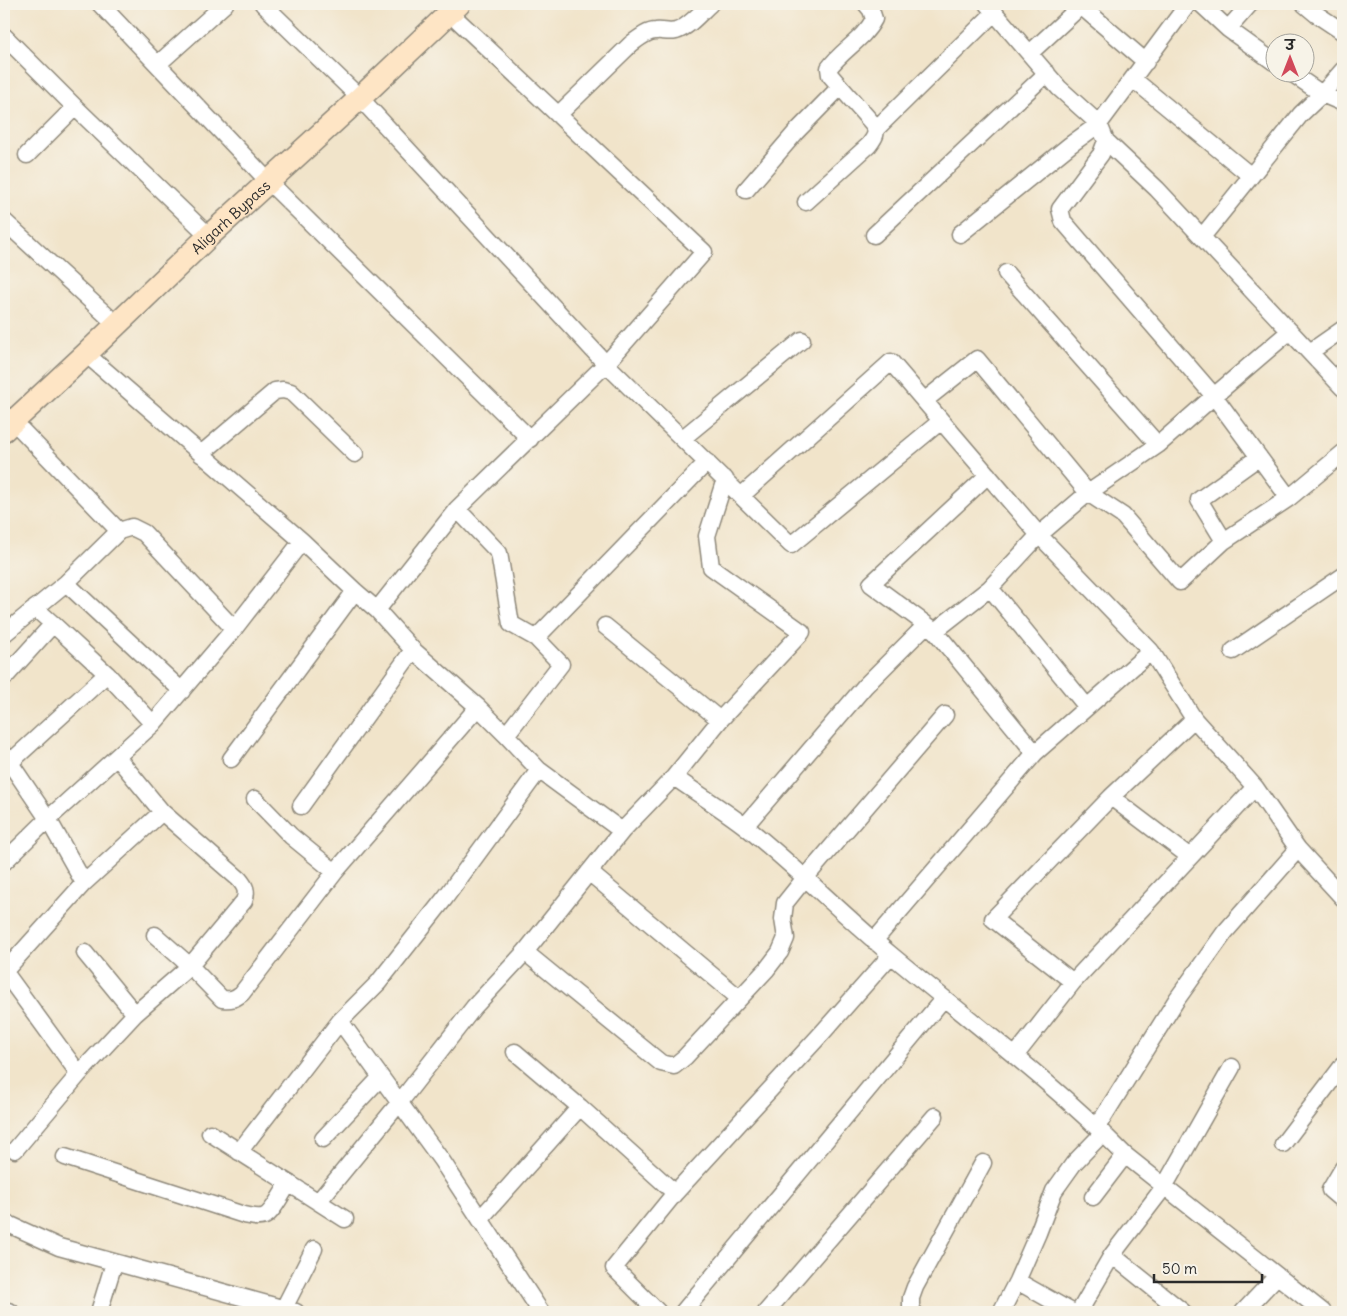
<svg xmlns="http://www.w3.org/2000/svg" width="1347" height="1316" font-family="Delius,'Playpen Sans Deva',sans-serif">
<style>
.lines{fill:none;stroke-linecap:round;stroke-linejoin:round}
.minor-casing{stroke:#8e887a;stroke-width:19}
.secondary-casing{stroke:#8e887a;stroke-width:25}
.minor{stroke:#fff;stroke-width:16}
.secondary{stroke:#fee5c5;stroke-width:22}
.labels{text-anchor:middle;dominant-baseline:central;stroke-width:5;stroke-linejoin:round;paint-order:stroke}
.street-label{font-size:15px;fill:#2b2b2b;stroke:#f7f3e8}
</style>
<rect width="100%" height="100%" fill="#f7f3e8"/>
<filter id="ink" filterUnits="userSpaceOnUse"><feTurbulence type="fractalNoise" baseFrequency=".02" numOctaves="2"/><feDisplacementMap in="SourceGraphic" scale="10" xChannelSelector="R" yChannelSelector="G"/><feConvolveMatrix kernelMatrix="1 2 1 2 8 2 1 2 1" color-interpolation-filters="sRGB"/></filter>
<filter id="wash" filterUnits="userSpaceOnUse"><feTurbulence type="fractalNoise" baseFrequency=".0096" numOctaves="4" result="noise"/><feDisplacementMap in="SourceGraphic" scale="20" xChannelSelector="R" yChannelSelector="G"/><feGaussianBlur stdDeviation="1.12" result="paint"/><feColorMatrix in="noise" values="0 0 0 0 0 0 0 0 0 0 0 0 0 0 0 0 0 1.4 0 .05"/><feComposite in="paint" operator="in"/></filter>
<g filter="url(#wash)">
<rect width="100%" height="100%" fill="#f1e4ca"/>
</g>
<g filter="url(#ink)">
<g class="lines">
<defs>
<path id="minor" d="M100 4 269 182 530 439
M263 4 360 98 606 364 791 545 941 421
M987 4 1059 88 1099 124 1106 141 1157 189 1343 388
M1201 4 1228 29 1274 62
M1304 4 1316 14 1343 32
M1081 6 1146 62
M1228 29 1250 4
M4 36 75 107 209 236
M1030 53 1083 4
M158 64 225 4
M1290 72 1322 94 1343 103
M1133 79 1251 176
M558 115 631 44C639 38 647 31 656 31 663 30 668 33 676 31 689 27 700 13 710 4
M876 129 995 12
M1106 141 1101 154 1060 209 1063 221 1214 396 1289 498
M27 155 75 107
M746 190 796 132 840 87
M806 202 869 145C875 137 878 133 873 124L830 75 829 68C842 50 864 39 874 19L871 10 866 4
M4 221 116 324
M960 234 1070 145 1099 124 1188 4
M874 235 1047 73
M1202 237 1301 114 1322 94 1343 70
M1006 273 1158 445
M1310 352 1343 329
M86 354 302 541 355 591 377 610 413 650 478 707 506 735 539 770 622 831 674 777 720 720 802 632 711 567 707 536 725 479
M924 401 977 359 1088 493 1158 445 1214 396 1290 331
M13 421 119 531
M683 438 802 340
M201 454 275 391 283 390 291 392 355 454
M988 475 871 584 935 631 1035 753
M741 496 891 362 1039 535 1151 651 1035 753 874 941
M457 509 499 553 511 624 536 638 561 664 506 735
M1224 541 1199 500 1259 457
M66 583 182 691
M990 588 1087 707
M35 608 53 624 107 674 153 724
M377 610 457 509 606 364 704 252 450 13
M605 626 720 720
M935 631 990 588 1039 535 1088 493 1123 516 1180 582 1224 541 1289 498 1343 453
M4 634 66 583 119 531 132 527 144 533 234 629
M536 638 707 462
M1151 651 1194 719 1255 787 1298 849 1343 898
M1233 651 1343 576
M4 678 53 624
M4 754 48 819 84 883
M231 759 355 591
M4 768 107 674
M674 777C698 794 723 809 746 827 796 867 841 913 890 954 969 1020 1053 1082 1125 1155L1323 1312
M255 799 291 836 335 872
M301 806 413 650
M745 826 865 686 926 625
M1190 857 1255 787
M4 862 48 819 153 724 234 629 302 541
M589 872 739 998
M155 935 190 966 222 999C231 1000 235 999 242 993L335 872 478 707
M525 952 661 1063 674 1066 685 1057 767 969 780 952 786 938 783 919 785 903 805 878 945 715
M85 953 135 1014
M4 971 79 1074
M4 972 84 883 162 812
M1073 982 993 919 1111 797 1194 719
M340 1021 442 1161 541 1312
M515 1052 580 1107 675 1193
M1015 1056 1073 982 1190 857 1111 797
M1097 1127 1177 999 1225 932 1298 849
M210 1133 345 1219
M323 1139 381 1077
M1283 1144 1343 1065
M15 1150 79 1074 135 1014 190 966 244 901C248 891 245 886 239 879L162 812 117 757
M239 1152 340 1021 378 983 445 898 539 770
M65 1157 244 1215C251 1216 258 1219 265 1216 273 1212 283 1191 289 1183
M1343 1168 1330 1190 1343 1201
M1093 1197 1125 1155
M318 1202 400 1102 474 1007 525 952 622 831
M480 1219 580 1107
M4 1222 59 1247 296 1312
M1112 1255 1164 1187 1232 1067
M1017 1281 1072 1312
M284 1308 314 1249
M4 1310 11 1312
M99 1312 114 1263
M658 1312 614 1268 675 1193 823 1032 891 955
M683 1312 944 998
M766 1312 935 1116
M914 1312 911 1311V1298L915 1287 983 1163
M1001 1312 1017 1281 1038 1233 1054 1191 1074 1163 1103 1133
M1079 1312 1112 1255 1183 1312
M1243 1312 1277 1276"/>
<g id="secondary">
<path id="s1" d="M4 430 86 354 209 236 360 98 459 4"/>
</g>
</defs>
<use href="#minor" class="minor-casing"/>
<use href="#secondary" class="secondary-casing"/>
<use href="#minor" class="minor"/>
<use href="#secondary" class="secondary"/>
</g>
</g>
<g class="labels">
<g class="street-label">
<text stroke="none"><textPath href="#s1" startOffset="311">Aligarh Bypass</textPath></text>
</g>
</g>
<rect width="1347" height="1316" fill="none" stroke="#f7f3e8" stroke-width="20"/>
<g transform="translate(1290 58)"><circle r="24" fill="#f7f3e8" stroke="#a5a39c"/>
<path d="M0-4L9 19L0 12L-9 19Z" fill="#d1495b"/>
<text y="-8" font-size="14" font-weight="bold" text-anchor="middle" fill="#2b2b2b">उ</text>
</g>
<path d="M1154 1274v8h108v-8" fill="none" stroke="#2b2b2b" stroke-width="2.5"/>
<text x="1162" y="1274" font-size="15" fill="#2b2b2b" stroke="#f7f3e8" stroke-width="4" paint-order="stroke">50 m</text>
</svg>
